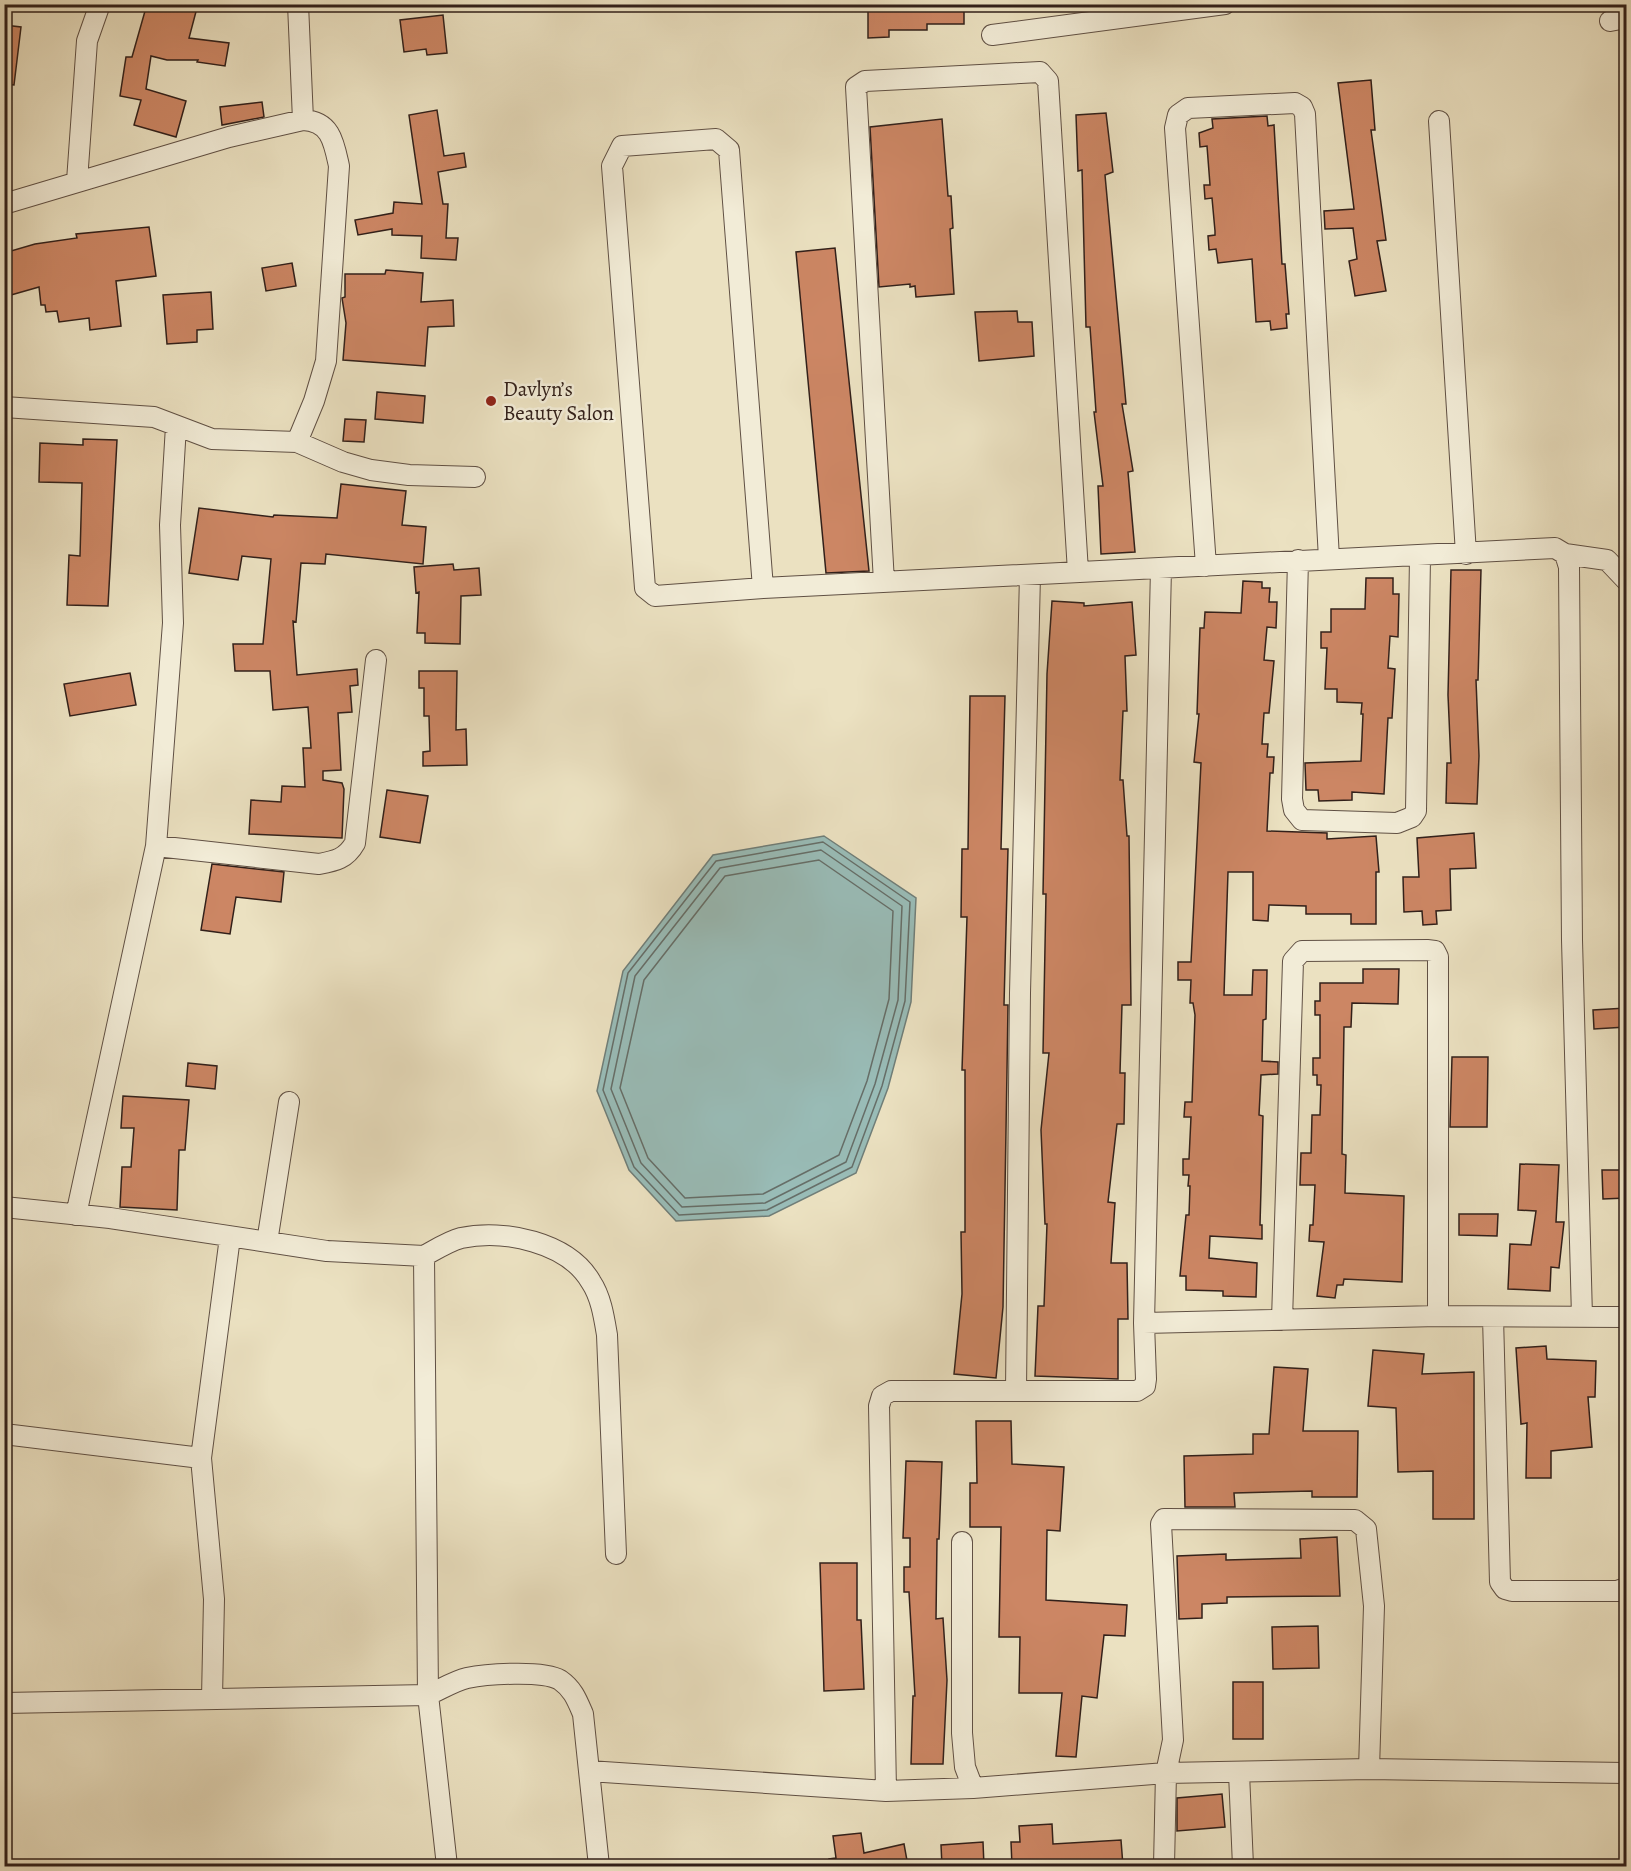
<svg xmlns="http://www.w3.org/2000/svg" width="1631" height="1871" font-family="Alegreya,serif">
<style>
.water{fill:#99bcb7;stroke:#707e78;stroke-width:1.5}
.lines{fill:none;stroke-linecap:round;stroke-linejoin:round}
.shore{stroke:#666e68;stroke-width:1.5}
.building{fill:#cc8664;stroke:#32201a;stroke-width:1.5}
.minor-casing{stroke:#605044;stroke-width:22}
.minor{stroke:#f2ecd7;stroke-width:20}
.poi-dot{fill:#8f2418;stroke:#f2ecd7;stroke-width:2}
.labels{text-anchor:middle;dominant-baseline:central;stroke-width:5;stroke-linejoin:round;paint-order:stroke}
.poi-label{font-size:21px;fill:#32201a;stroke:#f2ecd7;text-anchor:start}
</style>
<rect width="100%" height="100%" fill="#ebe1c1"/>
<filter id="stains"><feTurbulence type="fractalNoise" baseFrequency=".00333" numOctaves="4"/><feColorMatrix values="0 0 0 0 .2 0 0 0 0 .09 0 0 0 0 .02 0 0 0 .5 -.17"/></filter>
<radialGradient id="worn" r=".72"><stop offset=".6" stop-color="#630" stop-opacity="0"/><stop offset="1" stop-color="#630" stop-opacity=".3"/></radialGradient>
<path class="water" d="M824 836 916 898 911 1002 888 1088 856 1173 769 1216 676 1221 629 1170 597 1091 623 971 713 855Z"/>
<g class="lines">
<path class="shore" d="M823 842 910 902 905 1001 882 1086 852 1167 767 1210 679 1215 634 1167 603 1090 628 973 716 861Z
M821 850 902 906 898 1000 875 1084 846 1162 765 1203 682 1207 641 1163 611 1089 635 976 720 868Z
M819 860 893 911 889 999 867 1081 839 1155 763 1194 685 1198 648 1158 620 1088 644 980 725 876Z"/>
</g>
<path class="building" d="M147 4H198L189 38 229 43 225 66 197 62 198 60H167L151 56 146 89 186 101 176 137 134 125 141 100 120 96 126 57H132Z
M868 4 964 5V24H927V30H889V37L868 38Z
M443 15 447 53 427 55 426 49 404 52 400 20Z
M4 25 21 27 14 85 4 84Z
M1371 80 1375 130H1371L1386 240 1377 241 1386 291 1355 296 1349 261 1357 259 1353 228 1325 229 1324 211 1354 209 1338 83Z
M262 102 264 117 222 125 220 107Z
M437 110 444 156 464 153 466 167 438 172 443 204H448L446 238H458L456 260 421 258 422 236 392 235V229L358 235 355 220 393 213 394 202 422 204 409 115Z
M1106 113 1113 172 1105 175 1126 404H1122L1133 471 1128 472 1135 552 1101 554 1098 486H1103L1094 412H1096L1090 327H1086L1082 170 1078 171 1076 115Z
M1267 116 1268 126 1274 125 1282 264H1285L1289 314H1286L1287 328 1271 330 1270 321 1256 322 1252 259 1218 263 1216 249 1209 250 1208 236 1215 235V231L1212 198 1205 199 1204 185H1210L1207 146 1200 147 1199 133 1213 128 1212 119Z
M942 119 948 196H951L953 228 950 229 954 294 916 297 915 286 910 287V284L879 287 870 127Z
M149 227 156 276 116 281 121 326 90 330 89 318 59 322 57 311 46 312 45 305H41L39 287 4 297V253L35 244 77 238 76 234Z
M835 248 869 571 826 573 796 252Z
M292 263 296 286 266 291 262 268Z
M386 270 423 273 421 302 453 300 454 326 428 327 425 366 343 360 346 323 342 298 345 297V274H385Z
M211 292 213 329 197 330V342L167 344 163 295Z
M1017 311 1018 322H1032L1034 356 979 361 975 312Z
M377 392 425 396 423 423 375 419Z
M345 419 366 420 364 442 343 441Z
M83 439 117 440 108 606 67 605 69 555 80 556 82 483 39 482 40 443 83 445Z
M341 484 406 491 402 525 426 527 423 564 326 554 325 564 301 563 296 622 293 621 297 675 357 669 358 685 350 686 352 712 338 713 341 770 323 771V780L342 783 344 789 342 838 249 834 251 800 281 802 282 786 305 787 303 748H311L308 707 273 710 270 671H235L233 644H263L271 559 242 556 238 580 189 573 199 508 273 517 274 515 337 518Z
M453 564 454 570 479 568 481 595 461 596 460 644 425 643V633H417L419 592 416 593 414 567Z
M1451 570H1481L1478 680H1476L1479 756 1477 804 1446 803 1447 763H1451L1448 695Z
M1366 578H1393V594H1399L1398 637 1390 636 1388 668 1395 669 1392 718H1388L1384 794 1352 792V800L1319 801 1318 790H1306L1305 763 1361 761 1363 714H1361L1362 703 1337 702V689H1325L1327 648H1321V632H1331V609H1365Z
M1243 581 1262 582V588H1270L1269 602H1277L1276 628 1267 627 1264 660 1274 661 1269 713H1264L1262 744H1268L1267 757H1274L1273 773H1270L1267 831 1327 833V839L1376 836 1379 872H1376V924H1351V914H1306V906L1269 905 1268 921 1253 920V872H1228L1224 995H1252L1253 970H1267L1266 1019 1263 1020 1262 1061 1278 1062V1074L1261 1075 1259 1115 1263 1116 1260 1225H1262V1239L1210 1236 1209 1258 1257 1263 1256 1297 1223 1296V1291L1186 1290V1276H1180L1186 1215H1189L1190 1186H1188L1189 1175H1183V1159H1189L1191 1117H1184L1185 1102H1192L1195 1015 1193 1003H1190L1191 980H1178V962H1191L1201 763 1194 762 1199 714H1197L1200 628H1204L1205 612 1241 613Z
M1052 601 1084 603V606L1132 602 1136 655 1125 656 1127 711H1123L1120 780H1123L1127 836H1129L1131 1005H1122L1120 1073H1125L1124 1124H1117L1108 1202 1115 1203 1111 1263H1127L1128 1319H1118V1379L1035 1376 1038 1306H1044L1047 1224H1045L1041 1130 1049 1053H1043L1046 894H1043L1047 674Z
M419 671H457L456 730 466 729 467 765 423 766V752L430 751 429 716H424V688H419Z
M130 673 136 705 70 716 64 684Z
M970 696H1005L1001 849H1008L1004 1005H1008L1007 1070 1003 1307 996 1378 954 1374 962 1294 961 1232H965V1070H962L967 917H961L962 849H968Z
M387 790 428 796 420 843 380 837Z
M1474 833 1476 868 1450 869 1451 910 1436 911 1437 924 1423 925 1422 911 1404 912 1403 877H1419L1417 838Z
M212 864 284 872 281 902 236 897 230 934 201 930Z
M1363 969H1399L1398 1004 1352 1003 1351 1027H1344L1342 1154 1346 1155 1345 1193 1404 1196 1402 1282 1344 1279 1343 1285H1337L1335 1298 1317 1296 1324 1242 1309 1241 1310 1225H1313L1315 1185H1300L1301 1153H1311L1312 1115H1320L1321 1085H1317V1075H1313V1058H1320V1015H1315V1001H1320V983H1363Z
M1626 1008V1027L1594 1029 1593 1010Z
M1452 1057H1488L1487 1127H1450Z
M188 1063 217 1066 215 1089 186 1086Z
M123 1096 189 1100 185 1150H179L177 1210 120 1207 122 1167H131L134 1128H121Z
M1520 1164 1559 1165 1556 1222H1564L1559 1268 1551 1267 1550 1291 1508 1289 1510 1244 1531 1245 1536 1211 1518 1210Z
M1602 1170H1626V1198L1603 1199Z
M1459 1214H1498L1497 1236 1459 1235Z
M1546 1346 1547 1359 1596 1361 1595 1397H1588L1592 1447 1551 1451V1478H1526L1527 1423 1521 1424 1516 1348Z
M1373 1350 1424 1354 1422 1374 1474 1372V1519H1433V1471L1398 1472 1396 1408 1368 1406Z
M1274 1367 1308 1369 1303 1431H1358L1357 1497H1312V1491L1234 1493 1235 1507H1185L1184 1456 1253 1454V1434H1269Z
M976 1421H1011L1012 1464 1064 1467 1060 1531 1047 1530 1046 1600 1127 1605 1125 1636 1104 1635 1097 1698 1082 1696 1076 1757 1056 1756 1062 1693H1019L1020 1637H999L1001 1527H970V1483H977Z
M906 1461 942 1462 939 1539H937L936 1619 943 1618 947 1680 943 1764H911L913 1696H915L909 1592H904V1567H910V1538H903Z
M1337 1537 1340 1596 1227 1597V1603L1202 1604V1618L1179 1619 1177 1556 1226 1554V1560L1301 1558 1300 1539Z
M820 1563H857V1620H861L864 1689 824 1691Z
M1318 1626 1319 1668 1273 1669 1272 1627Z
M1233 1682H1263V1739H1233Z
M1222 1794 1225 1827 1177 1831V1798Z
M1052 1824 1053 1844 1121 1840 1123 1866H1012L1011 1842H1020L1019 1826Z
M861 1833 864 1853 904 1844 908 1866H829V1859L836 1858 833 1836Z
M983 1842 984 1866H942L941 1845Z"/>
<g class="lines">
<defs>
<path id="minor" d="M298 4 303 120
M1610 21 1626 18
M992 35 1225 4
M1439 121 1466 554
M77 181 87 41 100 4
M4 204 229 137 303 120C331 121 334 143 339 166L326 361 314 401 297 442
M4 407 154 417 212 439 297 442 343 462 371 470 409 475 475 477
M1565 554 1607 560 1626 580
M1298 560 1292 799 1294 810 1302 820 1397 823 1412 817 1416 811 1420 557
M1206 566 1175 128 1178 115 1188 108 1295 103 1302 107 1305 114 1329 559
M884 582 856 87 865 81 1040 72 1048 81 1078 572
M763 588 729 150 716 139 622 146 612 166 645 588 655 596 763 588 1555 548 1565 554 1569 567 1572 940 1582 1317
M156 846 319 864C335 861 346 859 355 843L376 660
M4 1207 110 1218 327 1251 424 1256 428 1695C440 1690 454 1681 467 1678 486 1674 543 1670 560 1680 573 1689 577 1700 583 1714L599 1866
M76 1215 156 846 173 623 170 525 176 426
M267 1242 289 1102
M424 1256C435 1250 449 1241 461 1238 504 1229 568 1242 591 1282 601 1297 604 1317 607 1335L616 1554
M1493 1317 1500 1582 1505 1589 1512 1591H1617L1626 1588
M1282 1320 1293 961 1302 951 1427 950 1435 951 1438 957V1316
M1144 1323 1438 1316 1626 1317
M1016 1391 1020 993 1030 575
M4 1434 201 1458
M962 1542V1733L965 1767 973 1788
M212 1698 214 1599 201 1458 230 1237
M4 1703 428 1695 447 1866
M589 1771 886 1791 973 1788 1166 1773 1369 1769 1626 1773
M1239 1773 1243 1866
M886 1791 879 1406 882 1396 891 1391H1137L1145 1386 1146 1379 1144 1323 1161 568
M1164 1866 1166 1773 1173 1740 1161 1524 1164 1519 1355 1520 1366 1529 1374 1606 1369 1769"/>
</defs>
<use href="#minor" class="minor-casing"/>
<use href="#minor" class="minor"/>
</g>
<circle class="poi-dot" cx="491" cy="401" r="6"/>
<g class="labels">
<g class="poi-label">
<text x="503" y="389">Davlyn’s<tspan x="503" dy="24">Beauty Salon</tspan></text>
</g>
</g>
<rect width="1631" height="1871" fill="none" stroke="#ebe1c1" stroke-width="24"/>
<rect x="6" y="6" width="1619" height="1859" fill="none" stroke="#32201a" stroke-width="3"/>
<rect x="12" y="12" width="1607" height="1847" fill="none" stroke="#32201a" stroke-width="1.5"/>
<rect width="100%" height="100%" filter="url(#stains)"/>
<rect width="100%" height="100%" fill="url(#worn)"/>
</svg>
